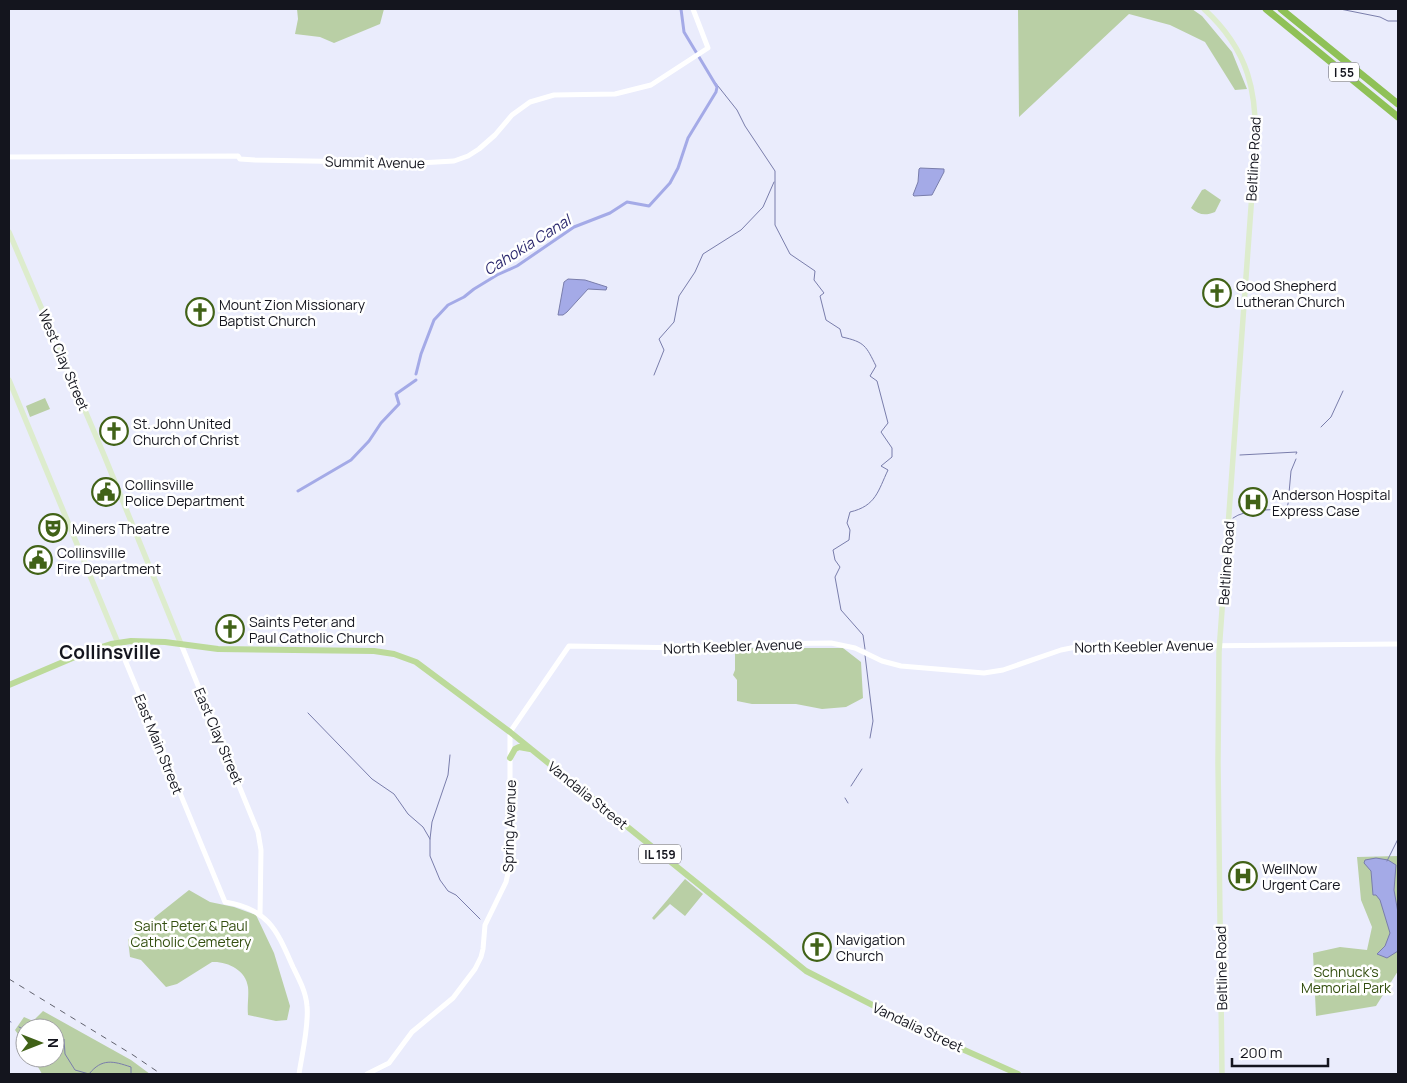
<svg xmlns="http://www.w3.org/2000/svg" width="1407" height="1083" font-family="Manrope,sans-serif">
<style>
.green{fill:#b9cfa5}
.water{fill:#a4aae7;stroke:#797dab}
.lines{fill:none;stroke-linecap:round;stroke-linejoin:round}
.stream{stroke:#797dab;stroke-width:1}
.canal{stroke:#a4aae7;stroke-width:3}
.tertiary{stroke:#fff;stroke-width:5}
.secondary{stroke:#ddeccd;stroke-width:5.5}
.primary{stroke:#bcda9a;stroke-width:6}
.motorway{stroke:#8fc157;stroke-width:7}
.rail{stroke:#61626e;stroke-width:1;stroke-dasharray:6 6;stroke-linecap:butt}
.labels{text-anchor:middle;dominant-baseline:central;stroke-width:5;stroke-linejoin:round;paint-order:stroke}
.shield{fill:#fff;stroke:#5a5b62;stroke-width:1}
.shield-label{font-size:12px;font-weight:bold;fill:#14151e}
.street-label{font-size:14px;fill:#14151e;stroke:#fff}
.poi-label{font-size:14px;fill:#14151e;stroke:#fff;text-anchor:start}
.park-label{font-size:14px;fill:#344f10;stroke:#fff}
.water-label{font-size:15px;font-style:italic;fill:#2b286e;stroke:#fff}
.district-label{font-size:19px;font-weight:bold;fill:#14151e;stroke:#fff}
</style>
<rect width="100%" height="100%" fill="#eaecfc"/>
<path class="green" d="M297 9H384L380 24 334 43 320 37 295 34 298 19Z
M1018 9H1192L1202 16 1232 52 1247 89 1235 90 1205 42 1170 25 1129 14 1019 117Z
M1205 189 1221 200 1215 212C1205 216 1199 215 1191 208L1202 190Z
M45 398 50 409 30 417 26 406Z
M738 648H843L861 662 863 698 846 707 822 709 796 704H752L737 701V680L733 675 735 670V651Z
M1398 856V971L1376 1006 1316 1016 1313 953 1340 947 1367 950 1372 927 1361 900 1357 857Z
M685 879 703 894 685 916 670 904 654 920 652 918Z
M189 890 210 902 234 907 256 915 274 953 290 1006 287 1020 276 1021 248 1015C247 1005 249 996 248 987 246 970 227 961 212 962L177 984 166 987 141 960 130 957 128 940C136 931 149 927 155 917Z
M43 1011 131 1060 150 1074H42L33 1058H55V1028H25V1044L15 1030 24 1017 33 1021Z"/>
<path class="water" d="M920 168 944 169V172L932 195 914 196 913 195 918 182 919 169Z
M568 279 585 280 607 287 606 290 588 289 567 312 563 315H558L564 282Z
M1376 858 1388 860 1396 865 1394 890 1398 913V951L1387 958 1377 954 1385 946 1390 933 1380 900 1376 895H1373L1371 871 1364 863 1365 860Z"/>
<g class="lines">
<path class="stream" d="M1340 9 1380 17 1388 21H1398
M714 81 737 110 745 126 775 171V225L790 254 815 271 814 280 824 293 820 296 826 320 840 329 842 337C865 342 866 346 876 366L870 376 877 381 888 423 881 432 892 448V457L881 466 888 470C878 491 876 506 850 512L847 523 850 530 849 540 833 550 835 560 840 567 835 577 841 610 863 635 865 649
M654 375 664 350 659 339 674 322 679 296 695 272 703 254 741 230 763 207 774 182
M1321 427 1331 417 1343 391
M1240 455 1297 452 1296 454
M1233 518C1245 509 1271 510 1286 509L1288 504 1291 471 1296 459
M865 655 873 721 870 738
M308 713 372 779 394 794 408 814 423 827 430 839V856L440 880 448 891 456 895 480 919
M851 786 862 769
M845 798 848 803
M430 839 432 822 448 775 450 755
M1387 861 1398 839
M9 1021 11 1022
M19 1027 25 1030
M55 1036 64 1039 65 1054 75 1070 89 1074C102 1058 113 1061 131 1067V1074"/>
<path class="canal" d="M416 374 421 354 434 320 448 305 464 297 474 289 497 275 517 266 574 227 610 213 627 202 649 206 670 183 678 168 688 138 716 92 717 87 684 32 681 9
M298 491 351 460 369 441 381 423 399 404 396 394 416 380"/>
<path class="tertiary" d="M9 157 238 156 240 159 255 160 419 163 454 161 468 156 479 149 495 135 512 115 530 102 554 95 615 94 651 85 708 48 693 9
M118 643 225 902C269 909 277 931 293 967 299 979 306 992 307 1006 309 1026 302 1054 299 1074
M181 644 258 832 261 850 260 915
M367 1074 389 1063 412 1032 453 998 475 969 481 957 483 949 485 925 506 882 510 864V732L569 646 687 648 755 644 831 643 855 648 882 661 901 666 984 673 1003 670 1061 650 1076 647 1398 644"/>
<path class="secondary" d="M1204 9C1249 50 1258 93 1255 152L1219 652 1218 763 1222 1074
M9 232 104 455 181 644
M9 380 118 643"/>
<path class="primary" d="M9 685 89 651 111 644 131 641 165 642 218 649 374 651 394 654 416 662 510 732 806 971 933 1036 1018 1074
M510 758 515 749 519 747 530 749"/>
<path class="motorway" d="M1266 9 1398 117
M1281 9 1398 104"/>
<path class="rail" d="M9 979 133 1055 161 1074"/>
</g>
<defs>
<symbol id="church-ring" viewBox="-11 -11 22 22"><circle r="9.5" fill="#fff" stroke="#416217" stroke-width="1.5"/><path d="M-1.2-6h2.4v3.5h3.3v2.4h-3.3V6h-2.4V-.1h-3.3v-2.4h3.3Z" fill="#416217"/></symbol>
<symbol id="civic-ring" viewBox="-11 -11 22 22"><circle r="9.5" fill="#fff" stroke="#416217" stroke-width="1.5"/><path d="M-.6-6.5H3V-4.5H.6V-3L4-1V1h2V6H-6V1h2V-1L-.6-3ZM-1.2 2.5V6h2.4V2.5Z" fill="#416217"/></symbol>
<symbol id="hospital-ring" viewBox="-11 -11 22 22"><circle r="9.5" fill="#fff" stroke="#416217" stroke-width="1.5"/><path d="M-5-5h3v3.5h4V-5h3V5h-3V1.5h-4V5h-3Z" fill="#416217"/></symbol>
<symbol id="theatre-ring" viewBox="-11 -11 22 22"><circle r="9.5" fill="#fff" stroke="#416217" stroke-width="1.5"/><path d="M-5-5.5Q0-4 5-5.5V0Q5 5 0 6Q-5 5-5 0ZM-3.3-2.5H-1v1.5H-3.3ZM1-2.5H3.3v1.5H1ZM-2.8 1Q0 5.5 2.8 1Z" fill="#416217"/></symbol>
</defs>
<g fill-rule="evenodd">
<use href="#church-ring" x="1201" y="277" width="32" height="32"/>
<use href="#church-ring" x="184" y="296" width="32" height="32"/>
<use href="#church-ring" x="98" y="415" width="32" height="32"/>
<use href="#civic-ring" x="90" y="476" width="32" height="32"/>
<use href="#hospital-ring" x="1237" y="486" width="32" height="32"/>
<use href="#theatre-ring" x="37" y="512" width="32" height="32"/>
<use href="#civic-ring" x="22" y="544" width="32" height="32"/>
<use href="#church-ring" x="214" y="613" width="32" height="32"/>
<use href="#hospital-ring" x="1227" y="860" width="32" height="32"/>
<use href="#church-ring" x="801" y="931" width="32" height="32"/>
</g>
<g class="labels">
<g class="shield">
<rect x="1329" y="62.5" width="30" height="19" rx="4"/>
<rect x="639" y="844.5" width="42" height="19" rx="4"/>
</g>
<g class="shield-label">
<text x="1344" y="72">I 55</text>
<text x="660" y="854">IL 159</text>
</g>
<g class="street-label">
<text transform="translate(1253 159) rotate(-87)">Beltline Road</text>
<text transform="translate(375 162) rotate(1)">Summit Avenue</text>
<text transform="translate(64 360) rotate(67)">West Clay Street</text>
<text transform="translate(1226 563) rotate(-86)">Beltline Road</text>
<text transform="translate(733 646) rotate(-2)">North Keebler Avenue</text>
<text transform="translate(1144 646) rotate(-1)">North Keebler Avenue</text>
<text transform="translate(219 736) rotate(67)">East Clay Street</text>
<text transform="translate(159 744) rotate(68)">East Main Street</text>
<text transform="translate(588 795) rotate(39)">Vandalia Street</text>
<text transform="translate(509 826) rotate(-88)">Spring Avenue</text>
<text transform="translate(1221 968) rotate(-91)">Beltline Road</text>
<text transform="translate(918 1027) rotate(25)">Vandalia Street</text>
</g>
<g class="poi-label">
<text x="1236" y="285">Good Shepherd<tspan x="1236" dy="16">Lutheran Church</tspan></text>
<text x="219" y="304">Mount Zion Missionary<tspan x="219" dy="16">Baptist Church</tspan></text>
<text x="133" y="423">St. John United<tspan x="133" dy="16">Church of Christ</tspan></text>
<text x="125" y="484">Collinsville<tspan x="125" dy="16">Police Department</tspan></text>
<text x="1272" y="494">Anderson Hospital<tspan x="1272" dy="16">Express Case</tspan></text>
<text x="72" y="528">Miners Theatre</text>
<text x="57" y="552">Collinsville<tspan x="57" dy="16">Fire Department</tspan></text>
<text x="249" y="621">Saints Peter and<tspan x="249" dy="16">Paul Catholic Church</tspan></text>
<text x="1262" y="868">WellNow<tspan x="1262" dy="16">Urgent Care</tspan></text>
<text x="836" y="939">Navigation<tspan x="836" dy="16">Church</tspan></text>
</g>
<g class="park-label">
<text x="191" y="925">Saint Peter &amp; Paul<tspan x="191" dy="16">Catholic Cemetery</tspan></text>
<text x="1346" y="971">Schnuck's<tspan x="1346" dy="16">Memorial Park</tspan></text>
</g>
<g class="water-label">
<text transform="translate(527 245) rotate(-32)">Cahokia Canal</text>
</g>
<g class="district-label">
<text x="110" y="652">Collinsville</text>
</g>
</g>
<rect width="1407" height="1083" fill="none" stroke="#14151e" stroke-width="20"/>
<g transform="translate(40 1043) rotate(90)"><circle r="24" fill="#ffffff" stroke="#a1a1a5"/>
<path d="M0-4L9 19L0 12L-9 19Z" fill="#416217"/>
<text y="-8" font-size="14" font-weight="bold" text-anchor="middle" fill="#14151e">N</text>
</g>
<path d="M1232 1058v8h96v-8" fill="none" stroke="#14151e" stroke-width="2.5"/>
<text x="1240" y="1058" font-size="15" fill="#14151e" stroke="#ffffff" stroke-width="4" paint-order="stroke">200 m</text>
</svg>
